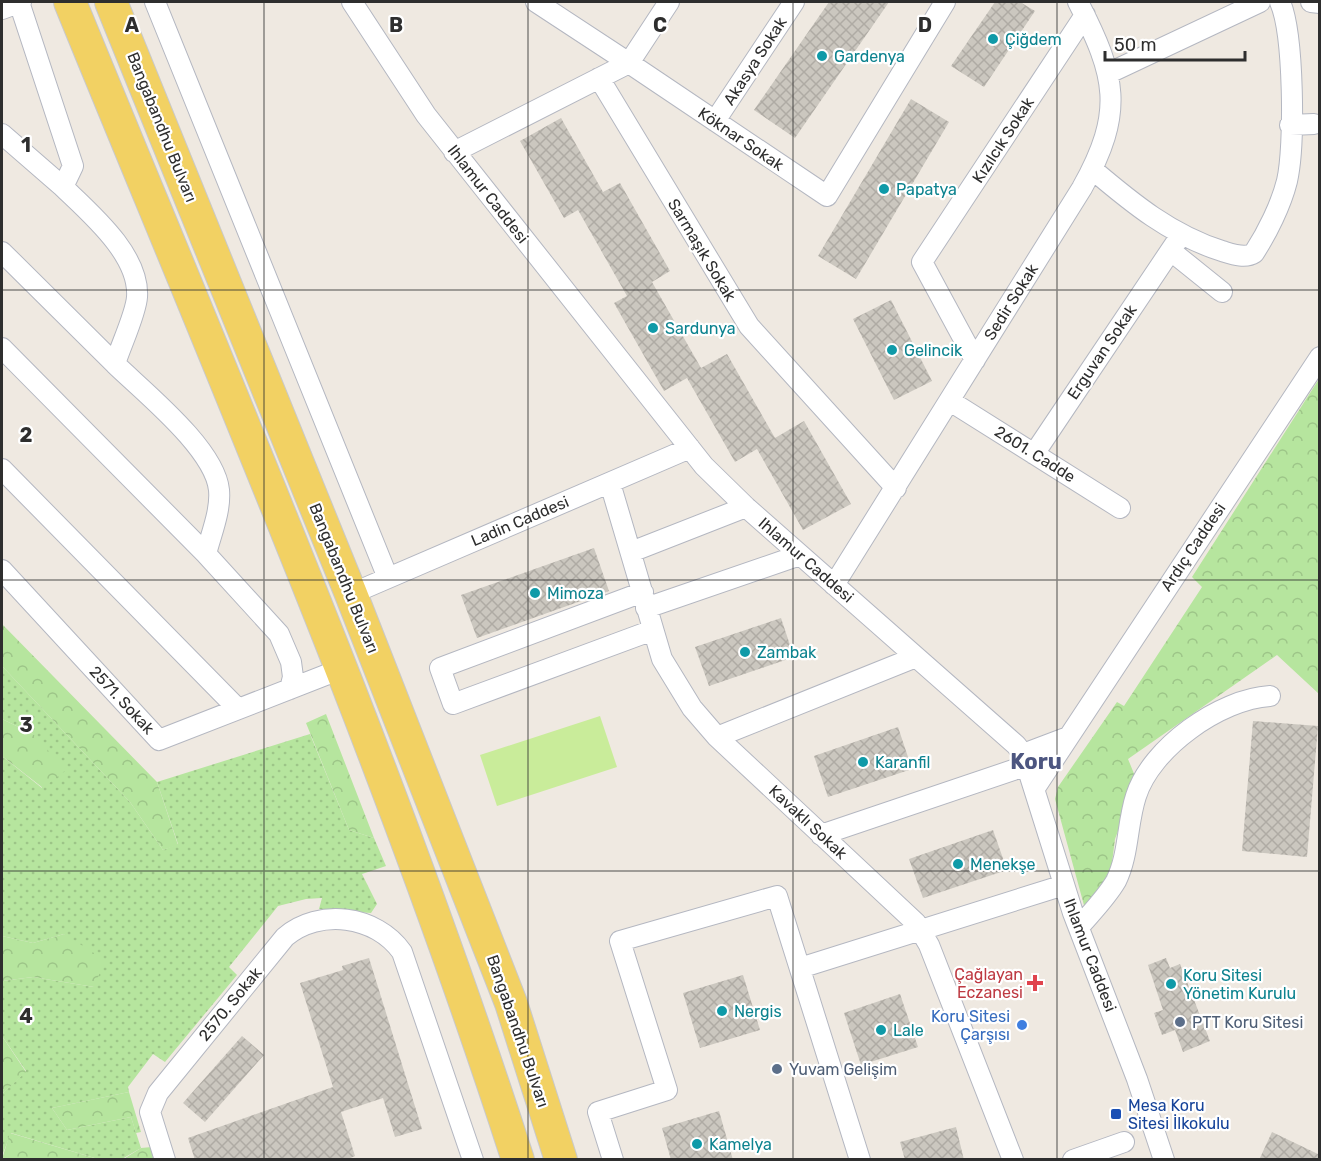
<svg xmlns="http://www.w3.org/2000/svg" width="1321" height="1161" font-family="Rubik,sans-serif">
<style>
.grass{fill:url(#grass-dots)}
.forest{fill:url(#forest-crowns)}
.pitch{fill:#c9ec9a}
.building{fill:url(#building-cross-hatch)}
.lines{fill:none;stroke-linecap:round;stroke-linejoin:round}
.minor-casing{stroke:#b4b7c1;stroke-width:22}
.primary-casing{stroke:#c9c9c9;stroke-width:34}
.minor{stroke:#fff;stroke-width:20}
.primary{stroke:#f2d163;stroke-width:32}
.grid{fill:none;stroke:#2e2e2e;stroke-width:1.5;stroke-opacity:0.55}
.culture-dot{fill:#0f9aa8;stroke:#fff;stroke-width:2}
.health-dot{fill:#e0444e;stroke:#fff;stroke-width:2}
.service-dot{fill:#5c6f8a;stroke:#fff;stroke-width:2}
.shop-dot{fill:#3f7fe0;stroke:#fff;stroke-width:2}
.transit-dot{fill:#1a4fb4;stroke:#fff;stroke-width:2}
.labels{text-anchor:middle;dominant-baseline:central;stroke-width:4.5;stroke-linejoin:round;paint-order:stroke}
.culture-label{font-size:16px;fill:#0d838f;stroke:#fff;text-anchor:start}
.street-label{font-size:16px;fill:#2e2e2e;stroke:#fff}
.health-label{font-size:16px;fill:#be3a42;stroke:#fff;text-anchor:end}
.shop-label{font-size:16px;fill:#366cbe;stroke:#fff;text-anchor:end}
.service-label{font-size:16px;fill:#4e5e75;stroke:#fff;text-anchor:start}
.transit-label{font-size:16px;fill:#164399;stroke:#fff;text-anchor:start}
.district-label{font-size:22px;font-weight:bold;fill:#4d5680;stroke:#fff}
.grid-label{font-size:20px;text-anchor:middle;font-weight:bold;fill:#2e2e2e;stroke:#fff;stroke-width:4.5;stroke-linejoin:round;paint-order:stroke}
</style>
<defs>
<pattern id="grass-dots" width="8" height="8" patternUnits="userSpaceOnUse" patternTransform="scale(1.5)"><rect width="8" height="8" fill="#b6e59e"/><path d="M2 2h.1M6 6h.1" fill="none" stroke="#9dc588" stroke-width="1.8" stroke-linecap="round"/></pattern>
<pattern id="forest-crowns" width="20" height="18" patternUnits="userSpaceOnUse" patternTransform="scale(1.5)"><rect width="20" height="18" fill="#b6e59e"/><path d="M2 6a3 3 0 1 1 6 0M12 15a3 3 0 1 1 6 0" fill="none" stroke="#9dc588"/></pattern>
<pattern id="building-cross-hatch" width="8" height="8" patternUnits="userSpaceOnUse" patternTransform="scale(1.5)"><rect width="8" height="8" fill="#cbc7bf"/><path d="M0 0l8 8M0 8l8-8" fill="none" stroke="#afaba4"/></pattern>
</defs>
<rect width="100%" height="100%" fill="#efe9e1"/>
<path class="grass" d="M2 666 130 802 163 850 178 844 157 782 310 734 349 830 374 838 386 866 362 874 377 904 371 913 319 909 322 898 306 899 278 906 229 967 237 975 165 1062 153 1054 128 1087 129 1092 52 1108 67 1130 131 1117 141 1148 122 1159H98L11 1133 2 1156V1094L26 1071 2 1036V981L33 977 94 987 64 934 33 943 2 936V756L42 788 33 734 2 719Z"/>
<path class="forest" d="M1319 379V694L1277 655 1128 759 1137 781 1115 839 1110 879 1085 909 1055 799 1058 787 1117 702 1124 706 1202 587 1192 577Z
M2 624 157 782 178 845 163 850 130 802 2 666Z
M326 714 374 838 349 830 306 723Z
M2 719 33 734 66 770 43 788 2 756Z
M64 934 105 960 94 987 33 977 2 981V936L33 943Z
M2 1036 26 1072 2 1094Z
M129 1092 141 1132 136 1133 131 1117 67 1130 52 1108Z
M10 1133 98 1159H2Z
M152 1147 153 1159 122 1160 141 1148Z"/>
<path class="pitch" d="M600 716 617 767 497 806 480 755Z"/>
<path class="building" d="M829 2H889L795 138 754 110Z
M995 2H1020L1035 11 984 87 951 66Z
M911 99 949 122 856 279 818 256Z
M561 118 603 192 620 183 670 271 652 282 701 368 727 354 775 438 804 421 851 504 803 530 757 449 735 462 687 378 664 391 614 303 627 296 578 210 564 218 520 141Z
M891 300 932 381 894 400 853 319Z
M594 548 609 591 477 638 461 595Z
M781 618 794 657 709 686 695 647Z
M1253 721 1318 726 1307 857 1242 851Z
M898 727 912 769 828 797 814 756Z
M993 830 1007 870 923 898 909 859Z
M369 958 422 1129 395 1137 383 1098 341 1112 355 1156 346 1160H195L188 1138 333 1087 300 983 343 970 342 966Z
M1166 958 1170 968 1180 964 1210 1041 1183 1052 1175 1030 1162 1035 1154 1013 1163 1010 1148 965Z
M743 975 760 1030 700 1048 683 993Z
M900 994 918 1047 861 1065 844 1013Z
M242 1036 264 1055 205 1122 183 1103Z
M719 1111 733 1160H671L662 1128Z
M956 1127 964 1160H905L900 1142Z
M1272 1132 1320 1155V1160H1259Z"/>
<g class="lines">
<defs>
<path id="minor" d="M19 2 73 166 63 187C90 213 140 255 137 297 136 314 120 347 115 364 145 393 215 449 219 490 221 511 211 534 206 554
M155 2 388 578
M352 2 426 115 704 466 746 507 1016 745 1023 754 1073 913 1137 1079 1164 1160
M536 2 629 63 669 2
M1311 2 1320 3
M2 9 21 2
M1109 73 1260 2
M599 78 749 326 896 488
M715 121 794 2
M1290 125 1314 124
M2 134 63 187
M454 152 629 63 827 196 945 2
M1092 169C1132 203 1171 235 1222 251 1232 254 1245 259 1254 253 1267 233 1281 205 1287 181 1295 146 1294 34 1280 2
M1171 251 1222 292
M2 252 115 364
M2 348 206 554 279 634 291 662 293 677 290 689
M975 360 922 262 1085 15
M950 401 1120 508
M1034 454 1181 235
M2 469 238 709
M610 483 662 659 692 708 717 737 916 923 929 945 1013 1160
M631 552 746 507
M2 570 159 740 341 669
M834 585 1082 188C1125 111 1116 76 1078 2
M643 592 440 668 453 704 653 630
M351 594 690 448
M646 608 800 555
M717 737 916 657
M1023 754 1068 737
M1035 788 1320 357
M821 835 1028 765
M1079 927C1091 913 1106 898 1116 881 1129 855 1127 823 1136 796 1151 748 1220 699 1270 696
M800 968 1064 885
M165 1160 150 1112 158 1093 285 937C319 908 376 915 402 952L473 1160
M613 1160 598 1112 667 1090 620 941 777 896 860 1160
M1073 1160 1124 1142"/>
<path id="primary" d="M70 2C226 384 391 766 518 1160
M111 2 351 594 511 1003 561 1160"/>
</defs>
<use href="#minor" class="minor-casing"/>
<use href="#primary" class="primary-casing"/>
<use href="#minor" class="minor"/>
<use href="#primary" class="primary"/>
</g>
<path class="grid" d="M264 2V1160M528 2V1160M793 2V1160M1057 2V1160M2 290H1320M2 580H1320M2 871H1320"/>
<g class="culture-dot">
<circle cx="993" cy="39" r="6"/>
<circle cx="822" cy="56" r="6"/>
<circle cx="884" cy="189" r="6"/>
<circle cx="653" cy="328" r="6"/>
<circle cx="892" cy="350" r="6"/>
<circle cx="535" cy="593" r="6"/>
<circle cx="745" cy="652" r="6"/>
<circle cx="863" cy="762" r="6"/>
<circle cx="958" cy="864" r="6"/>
<circle cx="1171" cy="984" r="6"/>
<circle cx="722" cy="1011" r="6"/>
<circle cx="881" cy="1030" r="6"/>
<circle cx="697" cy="1144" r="6"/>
</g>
<path class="health-dot" d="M1032 974h6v6h6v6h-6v6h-6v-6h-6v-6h6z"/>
<g class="service-dot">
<circle cx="1180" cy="1022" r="6"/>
<circle cx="777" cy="1069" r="6"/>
</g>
<circle class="shop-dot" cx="1022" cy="1025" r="6"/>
<rect class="transit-dot" x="1110" y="1108" width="12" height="12" rx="3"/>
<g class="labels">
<g class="culture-label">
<text x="1005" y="39">Çiğdem</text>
<text x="834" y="56">Gardenya</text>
<text x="896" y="189">Papatya</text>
<text x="665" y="328">Sardunya</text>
<text x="904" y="350">Gelincik</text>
<text x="547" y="593">Mimoza</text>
<text x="757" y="652">Zambak</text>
<text x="875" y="762">Karanfil</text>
<text x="970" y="864">Menekşe</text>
<text x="1183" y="975">Koru Sitesi<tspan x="1183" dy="18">Yönetim Kurulu</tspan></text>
<text x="734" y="1011">Nergis</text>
<text x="893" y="1030">Lale</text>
<text x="709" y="1144">Kamelya</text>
</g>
<g class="street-label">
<text transform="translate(755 61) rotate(-57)">Akasya Sokak</text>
<text transform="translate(162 127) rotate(68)">Bangabandhu Bulvarı</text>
<text transform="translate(741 139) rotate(34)">Köknar Sokak</text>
<text transform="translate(1003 140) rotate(-57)">Kızılcık Sokak</text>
<text transform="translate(488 194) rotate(52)">Ihlamur Caddesi</text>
<text transform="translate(702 250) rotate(59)">Sarmaşık Sokak</text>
<text transform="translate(1011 302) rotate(-58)">Sedir Sokak</text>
<text transform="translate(1102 352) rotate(-56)">Erguvan Sokak</text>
<text transform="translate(1035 454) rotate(32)">2601. Cadde</text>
<text transform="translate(520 521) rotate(-23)">Ladin Caddesi</text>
<text transform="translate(1193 547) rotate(-56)">Ardıç Caddesi</text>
<text transform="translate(806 560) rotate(41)">Ihlamur Caddesi</text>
<text transform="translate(344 578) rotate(68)">Bangabandhu Bulvarı</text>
<text transform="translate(122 700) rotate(47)">2571. Sokak</text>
<text transform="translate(808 822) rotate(43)">Kavaklı Sokak</text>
<text transform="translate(1090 955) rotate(69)">Ihlamur Caddesi</text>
<text transform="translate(230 1004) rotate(-51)">2570. Sokak</text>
<text transform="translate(518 1031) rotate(71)">Bangabandhu Bulvarı</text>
</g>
<g class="health-label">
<text x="1023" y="974">Çağlayan<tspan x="1023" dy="18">Eczanesi</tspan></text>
</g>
<g class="shop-label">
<text x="1010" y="1016">Koru Sitesi<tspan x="1010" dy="18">Çarşısı</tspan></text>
</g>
<g class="service-label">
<text x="1192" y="1022">PTT Koru Sitesi</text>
<text x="789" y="1069">Yuvam Gelişim</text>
</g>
<g class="transit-label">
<text x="1128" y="1105">Mesa Koru<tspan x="1128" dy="18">Sitesi İlkokulu</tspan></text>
</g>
<g class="district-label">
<text x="1036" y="761">Koru</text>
</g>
</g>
<g class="grid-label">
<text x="132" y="32">A</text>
<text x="396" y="32">B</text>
<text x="660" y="32">C</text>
<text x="925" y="32">D</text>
<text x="26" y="152">1</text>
<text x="26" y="442">2</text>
<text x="26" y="732">3</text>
<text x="26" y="1023">4</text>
</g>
<rect width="1321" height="1161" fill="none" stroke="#2e2e2e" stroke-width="6"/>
<path d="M1105 51v9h140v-9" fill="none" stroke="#2e2e2e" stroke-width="3"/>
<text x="1114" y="51" font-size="18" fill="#2e2e2e" stroke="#ffffff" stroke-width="4.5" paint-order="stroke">50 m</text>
</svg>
